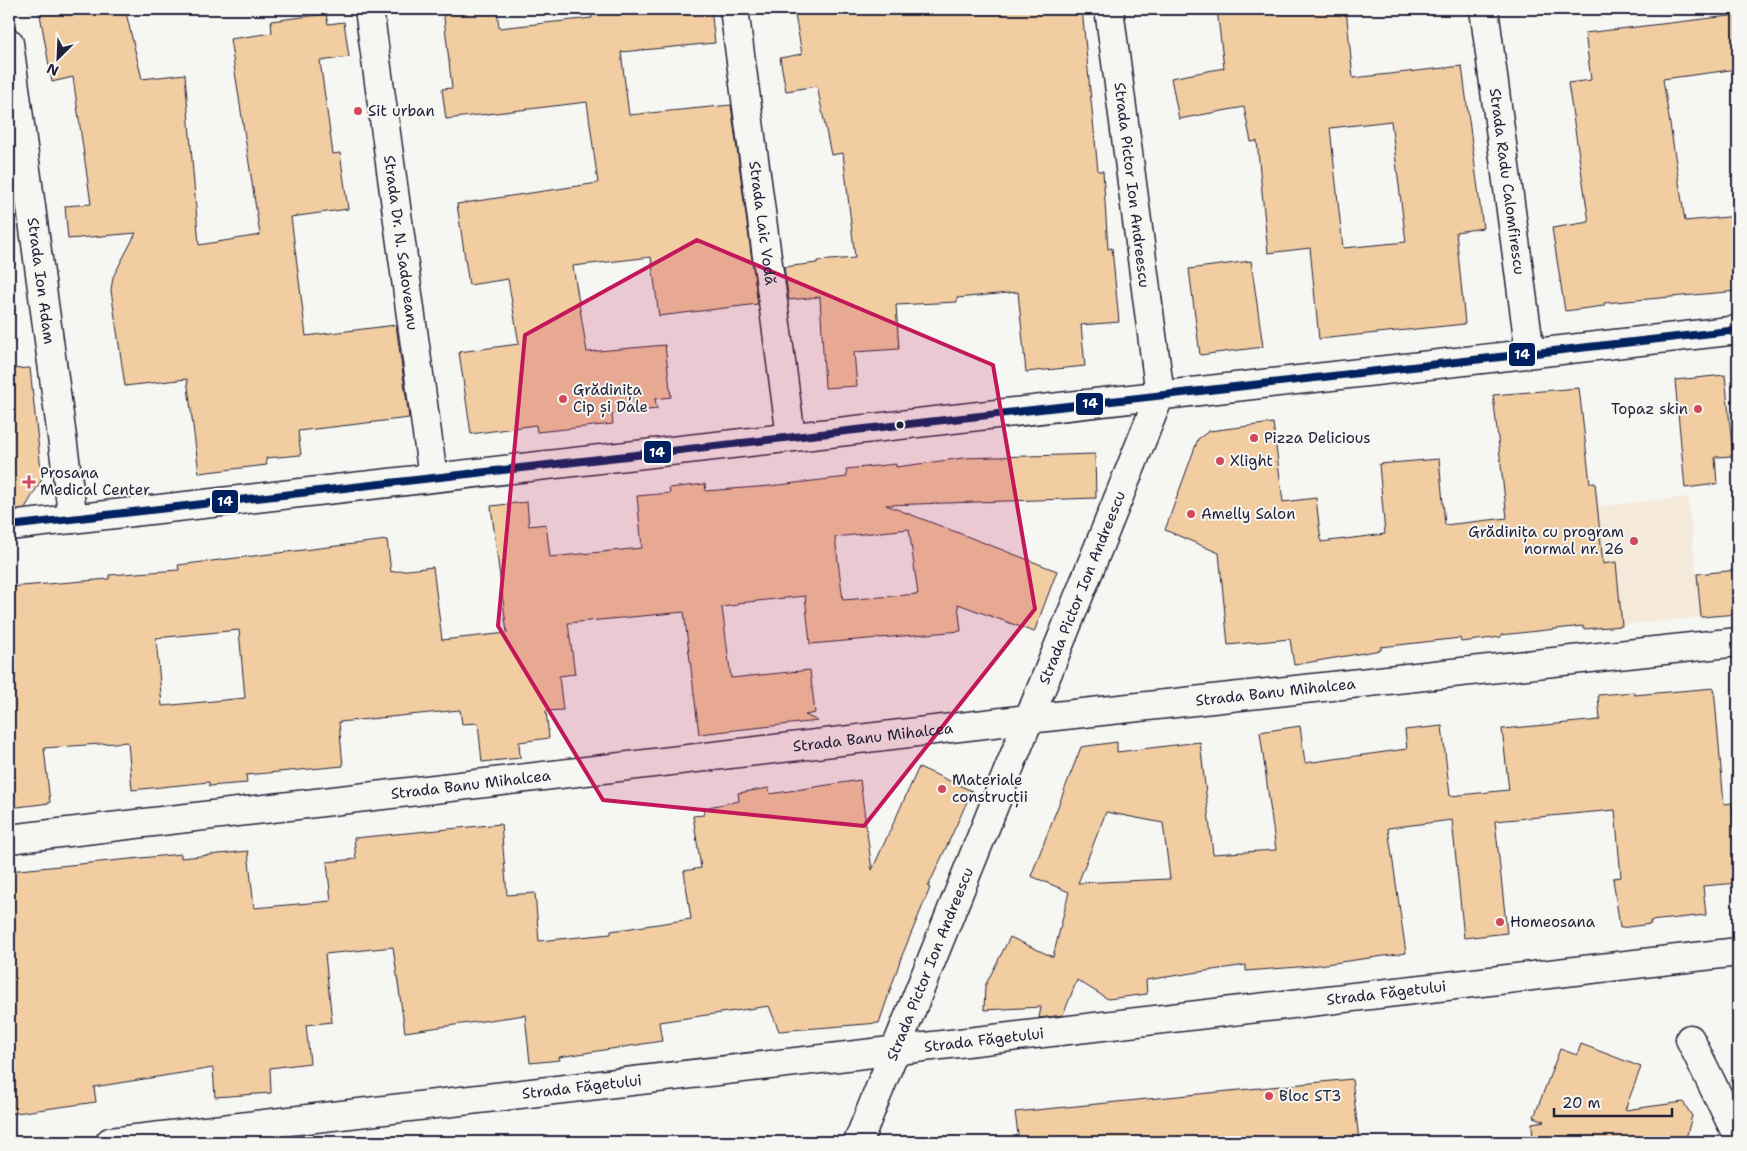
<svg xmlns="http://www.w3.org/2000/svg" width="1747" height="1151" font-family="'Shantell Sans',sans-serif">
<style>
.built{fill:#f5eada}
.building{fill:#f2cda2;stroke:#22223b;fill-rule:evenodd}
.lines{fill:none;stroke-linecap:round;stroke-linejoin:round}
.minor-casing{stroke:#22223b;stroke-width:31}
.minor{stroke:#f6f6f2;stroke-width:28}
.bus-1-casing{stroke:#f6f6f2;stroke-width:11}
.bus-1{stroke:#002060;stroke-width:8}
.marked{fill:#c2185b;fill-opacity:0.2;stroke:#c2185b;stroke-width:4;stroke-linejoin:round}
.poi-dot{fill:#d1495b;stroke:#f6f6f2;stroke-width:2}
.bus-dot{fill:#22223b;stroke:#f6f6f2;stroke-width:2}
.labels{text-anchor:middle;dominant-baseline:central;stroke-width:4;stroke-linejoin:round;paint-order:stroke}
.poi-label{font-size:15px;fill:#22223b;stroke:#f6f6f2;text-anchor:start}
.street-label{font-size:15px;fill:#22223b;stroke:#f6f6f2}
.line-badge{stroke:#f6f6f2;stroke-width:2}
.badge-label{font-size:14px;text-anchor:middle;font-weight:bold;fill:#fff}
</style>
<rect width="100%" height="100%" fill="#f6f6f2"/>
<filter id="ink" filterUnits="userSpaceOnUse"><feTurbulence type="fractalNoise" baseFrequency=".02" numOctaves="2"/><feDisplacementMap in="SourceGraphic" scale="10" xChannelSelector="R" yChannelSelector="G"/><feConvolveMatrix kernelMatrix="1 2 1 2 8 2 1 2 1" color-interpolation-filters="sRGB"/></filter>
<g filter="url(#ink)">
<path class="built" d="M1688 497 1701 617 1583 629 1571 509Z"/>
<path class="building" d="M39 9H125L142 79 185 74 199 245 260 235 230 39 272 33 271 21 326 14 328 24 344 22 349 57 320 61 333 154 340 153 348 209 291 217 306 336 396 325 409 418 298 431 301 455 266 458 267 465 199 473 187 379 125 386 111 290 113 277 136 233 68 239 65 206 91 204 73 77 52 82Z
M443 9H497L499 28 592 18 591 9H711L715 43 621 52 629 115 731 105 758 304 659 316 651 257 573 266 587 352 665 345 671 397 655 399 657 409 612 414 613 424 537 432 536 425 471 434 459 352 519 344 508 279 469 285 457 204 598 183 587 102 446 119 442 89 452 88Z
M794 9H1082L1098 171H1103L1108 249 1112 248 1119 322 1081 325 1085 366 1026 372 1018 292 957 298V302L896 305 899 349 854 352 857 386 825 388 820 297 789 300 784 267 817 263V261L855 258 843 153 831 155 817 86 786 91 780 58 802 54Z
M1217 9H1346L1353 78 1462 66 1483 228 1456 232 1465 324 1319 339 1310 248 1268 253 1257 141 1251 142 1244 107 1179 119 1171 78 1224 68ZM1391 121 1406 242 1343 248 1330 128Z
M1738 15V69L1663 79 1685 221 1738 216V291L1604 303V306L1565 311 1552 228 1589 222 1568 83 1591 80 1585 33Z
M1251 261 1263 347 1200 355 1189 269Z
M30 368 42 479 25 508 9 510V369Z
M1725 375 1733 456 1715 457 1717 484 1685 488 1675 380Z
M1579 388 1590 483H1595L1603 564 1616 562 1622 626 1583 629V626L1501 635V637L1461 642 1460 638 1381 647V650L1294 665 1290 639 1228 645 1219 553 1165 530 1198 439 1209 431 1273 423 1283 502 1316 498 1321 542 1385 534 1379 464 1439 459 1445 525 1507 518 1493 395Z
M1095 454 1096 498 886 505 1057 571 1034 632 958 604 961 631 810 644 805 596 738 603V605L722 607 731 678 810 670 815 713 805 715 818 721 699 734 684 612 568 623 575 674 559 676 563 710 546 711 549 738 519 742 520 758 482 762 478 723 462 724 460 710 339 722 343 766 246 775 247 783 209 786V782L132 790 128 742 44 748 50 803 9 808V587L109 579V575L179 570 178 565 387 540 391 572 433 567 442 640 507 633 491 506 527 502 529 526 546 524 550 557 642 548 637 496 670 493 669 488 705 484 706 491 770 486 847 477 846 469 896 464V467L963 458ZM909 529 918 594 843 600 835 537ZM239 630 245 698 162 706 156 638Z
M1738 570V614L1701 617 1697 574Z
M1714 688 1724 804 1732 803 1738 883 1703 886 1706 915 1650 921 1651 924 1620 928 1613 878 1621 877 1615 810 1495 821 1507 933 1464 938 1452 820 1388 828 1406 953 1311 966 1246 971V965L1146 980 1147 994 1108 999 1077 980 1063 1015 1039 1018 1041 1007 984 1010 985 986 1010 937 1053 957 1069 892 1031 876 1081 747 1117 742V752L1200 742 1213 854 1276 850 1260 732 1300 726 1305 763 1407 749 1405 730 1442 726 1450 796 1509 790 1502 729 1600 720 1598 695 1634 692V695ZM1106 812 1163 823 1170 879 1078 883Z
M919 767 972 791 928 887 930 888 901 958 879 1023 779 1031 769 1006 659 1022 662 1041 559 1057 560 1060 530 1063 525 1015 405 1032 393 947 325 954 332 1022 306 1025 310 1063 270 1068 271 1093 215 1097 213 1068 94 1087 96 1102 9 1114V871L181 854V858L248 851 254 908 331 901 327 862 356 859 354 838 501 824 507 895 535 893 539 941 611 934V931L691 919 684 871 701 868 693 816 704 815 703 808 739 801 738 793 769 788 770 794 860 780 872 870Z
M1581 1044 1641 1067 1625 1110 1683 1102 1692 1116 1685 1142H1533L1532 1123 1545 1121 1534 1117 1560 1049 1577 1055Z
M1352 1079 1359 1140 1334 1142H1019L1015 1112Z"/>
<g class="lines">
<defs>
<g id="minor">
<path id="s1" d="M369 9 433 477"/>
<path id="s2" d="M734 9 791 437"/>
<path id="s3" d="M1484 9 1530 353"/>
<path id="s4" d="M9 43 73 519"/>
<path d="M9 526 1738 330"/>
<path id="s5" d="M9 839 1028 719 1738 642"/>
<path d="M1690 1039 1738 1137"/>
<path id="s6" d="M110 1142 1738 952"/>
<path id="s7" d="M858 1142 1160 395 1109 9"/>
</g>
</defs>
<use href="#minor" class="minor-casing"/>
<use href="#minor" class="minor"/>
<defs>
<path id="bus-1" d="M9 526 1738 330"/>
</defs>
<use href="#bus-1" class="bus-1-casing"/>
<use href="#bus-1" class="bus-1"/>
</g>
</g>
<path class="marked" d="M697 240 993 365 1035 609 864 826 603 800 498 626 525 335Z"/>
<g class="poi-dot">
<circle cx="358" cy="111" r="5"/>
<circle cx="563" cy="399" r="5"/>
<circle cx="1698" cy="409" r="5"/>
<circle cx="1254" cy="438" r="5"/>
<circle cx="1220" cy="461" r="5"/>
<path d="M26.5 474.5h5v5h5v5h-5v5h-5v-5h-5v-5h5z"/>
<circle cx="1191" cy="514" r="5"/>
<circle cx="1634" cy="541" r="5"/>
<circle cx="942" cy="789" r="5"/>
<circle cx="1500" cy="922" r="5"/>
<circle cx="1269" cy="1096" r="5"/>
</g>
<circle class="bus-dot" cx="900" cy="425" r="4.5"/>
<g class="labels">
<g class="poi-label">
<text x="368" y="111">Sit urban</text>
<text x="573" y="390">Grădinița<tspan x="573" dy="17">Cip și Dale</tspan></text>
<text x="1688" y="409" text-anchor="end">Topaz skin</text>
<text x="1264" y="438">Pizza Delicious</text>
<text x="1230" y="461">Xlight</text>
<text x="40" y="473">Prosana<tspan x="40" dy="17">Medical Center</tspan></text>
<text x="1201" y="514">Amelly Salon</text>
<text x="1624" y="532" text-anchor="end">Grădinița cu program<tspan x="1624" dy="17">normal nr. 26</tspan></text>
<text x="952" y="780">Materiale<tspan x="952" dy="17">construcții</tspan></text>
<text x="1510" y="922">Homeosana</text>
<text x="1279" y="1096">Bloc ST3</text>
</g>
<g class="street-label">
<text stroke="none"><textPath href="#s3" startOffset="174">Strada Radu Calomfirescu</textPath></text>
<text transform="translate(1132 185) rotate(83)">Strada Pictor Ion Andreescu</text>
<text stroke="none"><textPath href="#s2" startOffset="216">Strada Laic Vodă</textPath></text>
<text stroke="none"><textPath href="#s1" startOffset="236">Strada Dr. N. Sadoveanu</textPath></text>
<text stroke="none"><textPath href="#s4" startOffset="240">Strada Ion Adam</textPath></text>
<text stroke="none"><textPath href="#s7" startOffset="598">Strada Pictor Ion Andreescu</textPath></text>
<text stroke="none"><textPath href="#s5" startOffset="1275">Strada Banu Mihalcea</textPath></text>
<text stroke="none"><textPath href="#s5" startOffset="870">Strada Banu Mihalcea</textPath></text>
<text stroke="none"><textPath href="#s5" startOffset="465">Strada Banu Mihalcea</textPath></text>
<text stroke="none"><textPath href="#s7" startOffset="192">Strada Pictor Ion Andreescu</textPath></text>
<text stroke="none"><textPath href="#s6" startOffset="1285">Strada Făgetului</textPath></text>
<text stroke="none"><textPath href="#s6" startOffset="880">Strada Făgetului</textPath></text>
<text stroke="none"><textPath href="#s6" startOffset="475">Strada Făgetului</textPath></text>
</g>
</g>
<g class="line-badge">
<rect x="1508" y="342" width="28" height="25" rx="5" fill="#002060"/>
<rect x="1075" y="392" width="29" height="24" rx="5" fill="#002060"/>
<rect x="643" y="440" width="29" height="24" rx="5" fill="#002060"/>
<rect x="211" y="489" width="28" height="25" rx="5" fill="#002060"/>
</g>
<g class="badge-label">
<text x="1522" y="359">14</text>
<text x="1090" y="408">14</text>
<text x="657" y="457">14</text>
<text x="225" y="506">14</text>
</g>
<rect width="1747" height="1151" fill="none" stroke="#f6f6f2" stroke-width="30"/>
<rect x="15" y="15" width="1717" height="1121" fill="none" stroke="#22223b" stroke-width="2" filter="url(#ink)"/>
<g transform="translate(58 58) rotate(204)" stroke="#f6f6f2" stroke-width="4" paint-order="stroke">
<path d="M0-4L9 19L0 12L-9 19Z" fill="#22223b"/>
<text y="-8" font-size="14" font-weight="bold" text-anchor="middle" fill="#22223b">N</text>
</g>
<path d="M1554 1108v8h118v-8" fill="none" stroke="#22223b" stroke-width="2.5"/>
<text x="1562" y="1108" font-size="15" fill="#22223b" stroke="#f6f6f2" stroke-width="4" paint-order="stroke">20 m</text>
</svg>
